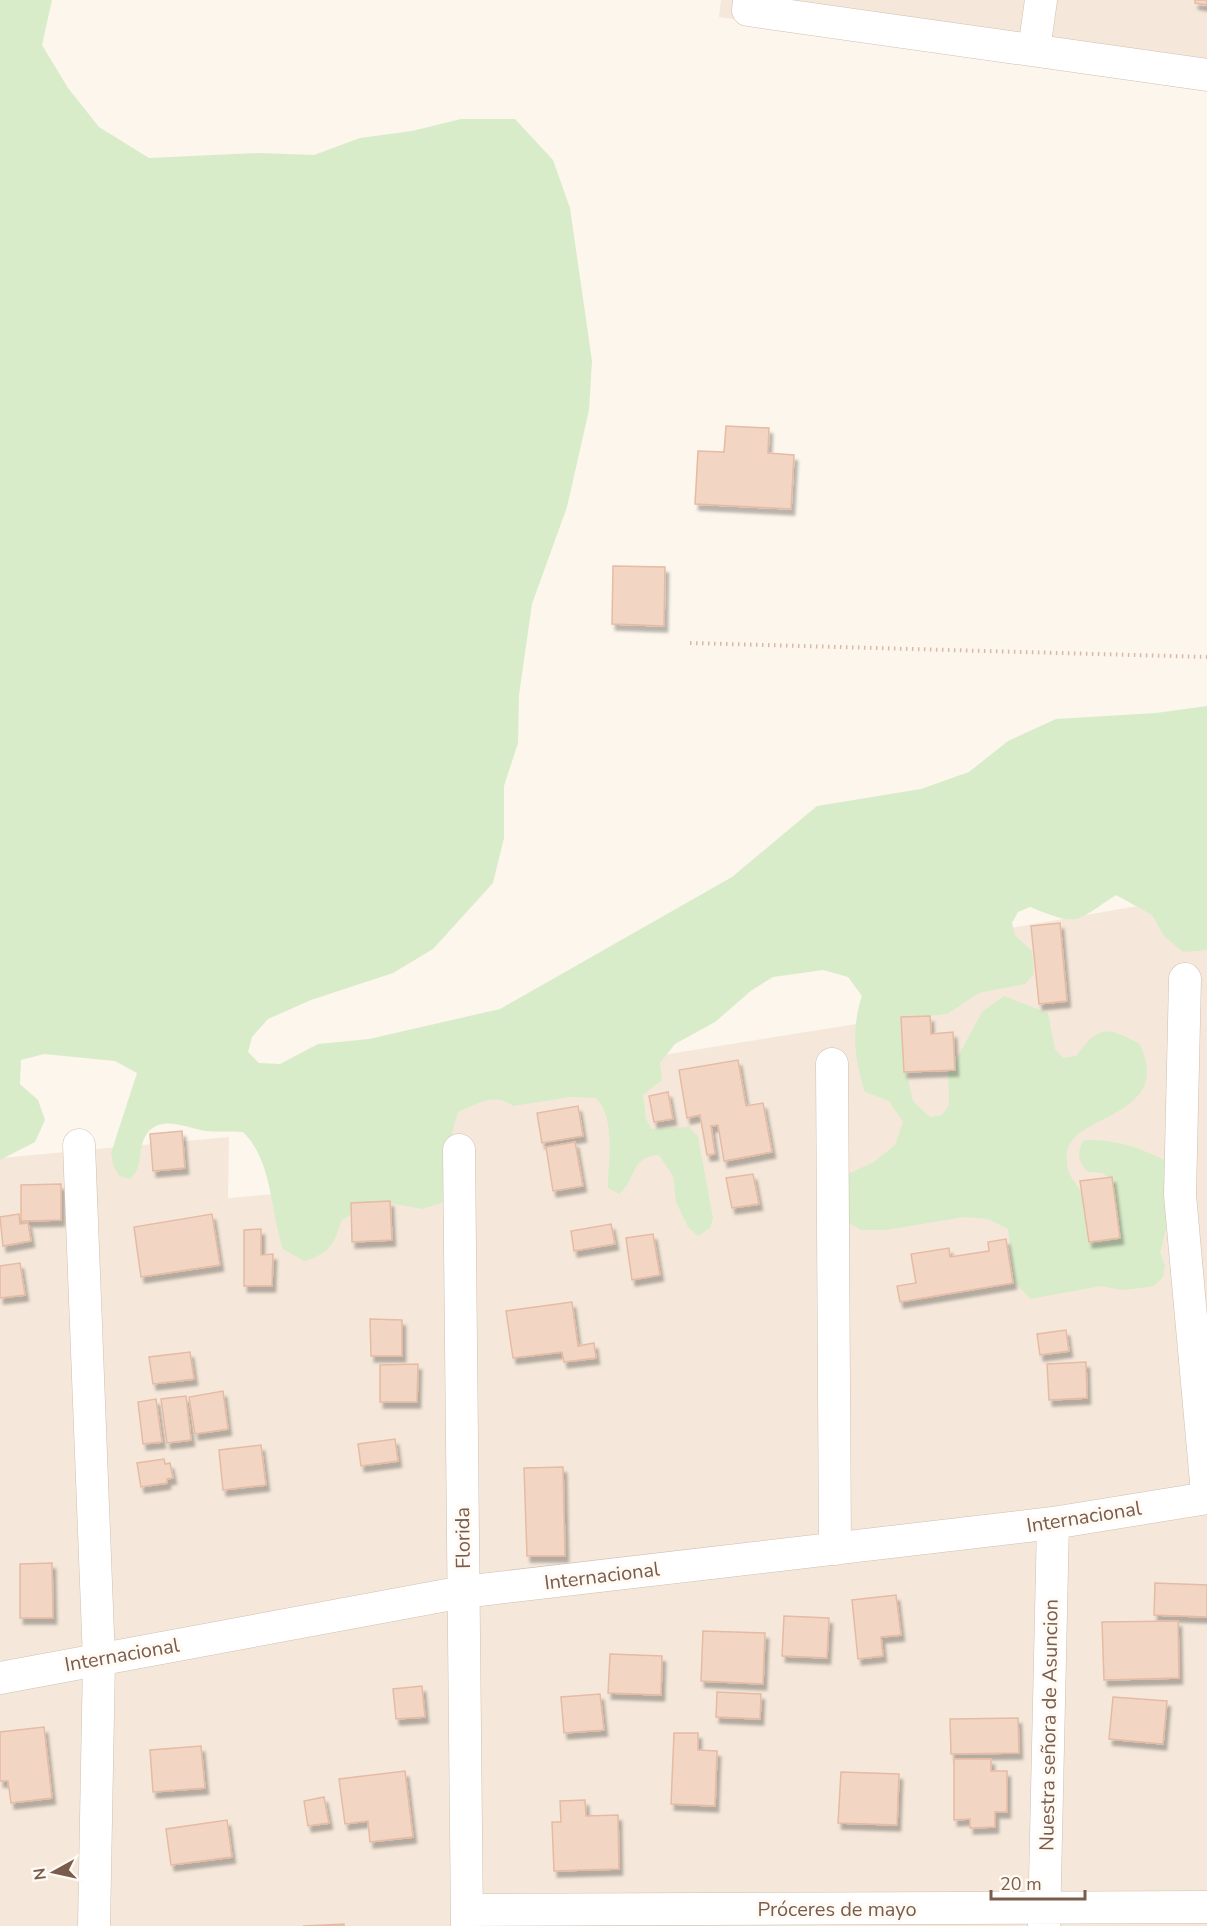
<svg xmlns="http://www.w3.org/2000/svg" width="1207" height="1926" font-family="'Nunito Sans',sans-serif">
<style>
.residential{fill:#f5e8da}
.green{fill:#d8ecc9}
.building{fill:#f3d5c3;stroke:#e6bba3;stroke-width:1.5;filter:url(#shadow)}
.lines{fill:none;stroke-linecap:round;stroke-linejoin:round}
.street-casing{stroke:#d1beb0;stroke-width:33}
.path{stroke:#d9b8a5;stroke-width:4;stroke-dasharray:1.5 4.5;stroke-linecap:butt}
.street{stroke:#fff;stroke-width:32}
.labels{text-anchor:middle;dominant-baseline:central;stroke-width:6;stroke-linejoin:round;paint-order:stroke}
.street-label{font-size:20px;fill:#7a5c4d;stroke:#fffaf3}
</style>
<defs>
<filter id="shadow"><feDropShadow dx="3.5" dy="6" stdDeviation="1.5" flood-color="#0004"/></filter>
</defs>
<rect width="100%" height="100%" fill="#fdf6ec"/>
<path class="residential" d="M721 0H1207V91L719 17Z
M1207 894V1926H0V1158L229 1137 228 1198 419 1182 418 1094 944 1010 959 937Z"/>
<path class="green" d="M0 0H52L42 45 68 88 99 127 149 158 258 153 314 155 360 138 412 131 461 119H515L553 160 570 208 592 361 589 410 567 507 532 604 519 695 518 743 504 786V838L493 883 433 949 393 973 311 1000 268 1019 252 1037 248 1052 259 1063 280 1064 318 1044 369 1039 500 1009 732 877 817 806 921 789 969 772 1008 741 1056 719 1156 713 1207 706V950L1183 952 1164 936 1152 915 1116 895C1073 923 1080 927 1030 907L1018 912 1012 923 1015 935 1032 951 1034 974 1025 984 979 993 947 1014 913 1018 902 1039V1052L913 1101 930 1117 942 1115 949 1105 948 1066 957 1058 982 1012 1004 996 1048 1013 1055 1049 1063 1058 1076 1056C1099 1025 1106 1026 1140 1044 1143 1052 1147 1062 1147 1070 1148 1118 1071 1118 1067 1153 1064 1177 1079 1183 1084 1199 1089 1215 1082 1229 1092 1244L1105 1242 1118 1235 1119 1222 1112 1180 1102 1173 1088 1172C1078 1161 1076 1153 1084 1140 1116 1139 1138 1147 1167 1161L1174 1197 1160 1253 1165 1265 1163 1277 1154 1286 1141 1288 1122 1290 1101 1286 1030 1299 1014 1281 1008 1229 988 1219 964 1217 886 1230H861L839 1217 835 1192 850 1173 874 1162 895 1145 903 1122 889 1101 865 1092C854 1059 851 1029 862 996L848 977 823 970 773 977 752 990 715 1022 675 1044 660 1063 662 1080 643 1095 646 1119 652 1129 689 1127 698 1136 713 1218 710 1228 698 1236 688 1227 676 1202 673 1176 659 1155C629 1157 638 1178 619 1194L608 1188C608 1161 616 1118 596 1098L571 1097 513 1106C494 1092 478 1104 458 1112L448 1148 445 1202 422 1209 390 1203 364 1206 341 1221C335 1244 329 1254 304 1261L283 1249C270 1212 273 1161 243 1132 230 1131 217 1132 205 1131 186 1128 158 1113 145 1137 137 1152 144 1167 130 1179L119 1176 113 1165 111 1153 137 1073 115 1061 44 1054 21 1060 20 1084 38 1100 45 1120 35 1142 0 1160Z"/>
<path class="building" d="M1195 0H1207V5L1195 3Z
M726 426 769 428 768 453 794 455 791 509 695 504 698 451 724 452Z
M613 566 665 567 664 626 612 624Z
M1060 923 1067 1001 1039 1004 1031 926Z
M930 1016 931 1034 953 1032 955 1070 904 1072 901 1017Z
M738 1060 746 1106 763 1103 772 1152 724 1161 718 1125 711 1126 715 1154 707 1155 700 1115 687 1118 679 1070Z
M668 1092 673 1119 654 1122 649 1096Z
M578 1106 583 1136 542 1143 537 1113Z
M182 1131 185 1168 153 1171 150 1134Z
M575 1142 583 1186 553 1191 546 1147Z
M753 1174 759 1204 732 1208 726 1178Z
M1112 1177 1120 1238 1089 1242 1080 1181Z
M61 1184V1220L21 1221V1185Z
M390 1201 392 1240 352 1242 351 1203Z
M19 1214 20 1224 28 1223 31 1241 3 1246 0 1217Z
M212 1214 220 1265 141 1277 134 1227Z
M611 1224 615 1244 574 1251 571 1231Z
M261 1229V1255L273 1254 272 1286H244V1230Z
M653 1234 660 1275 632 1280 626 1238Z
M1006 1239 1013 1283 900 1302 897 1286 916 1283 911 1254 949 1248 950 1257 989 1251 988 1242Z
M20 1263 25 1295 0 1298V1266Z
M572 1302 578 1346 594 1343 596 1358 564 1362 562 1352 513 1358 506 1311Z
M370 1319 402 1320V1356H371Z
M1066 1330 1069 1351 1040 1355 1037 1334Z
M190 1352 194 1379 153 1384 149 1357Z
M1086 1362 1087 1398 1049 1400 1047 1364Z
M418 1364 417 1402H380V1365Z
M223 1391 228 1429 195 1434 189 1397Z
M186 1396 191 1440 167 1443 161 1399Z
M156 1399 162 1442 143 1444 138 1402Z
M395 1439 398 1461 361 1466 358 1444Z
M261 1445 266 1485 223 1490 219 1450Z
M164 1459 165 1464 170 1463 173 1478 167 1479V1483L141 1487 137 1463Z
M563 1467 565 1556H527L524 1468Z
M52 1563 53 1618H20V1564Z
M1155 1583 1207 1585V1617L1154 1615Z
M896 1595 901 1635 881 1637 883 1656 858 1659 852 1600Z
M784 1616 829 1618 827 1658 782 1656Z
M1178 1621 1179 1678 1104 1680 1102 1622Z
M703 1631 765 1633 763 1684 701 1681Z
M610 1654 662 1656 661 1695 608 1693Z
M422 1686 425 1717 396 1719 393 1689Z
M717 1692 761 1694 760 1719 716 1717Z
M600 1694 604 1730 564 1733 561 1697Z
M1113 1697 1167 1701 1163 1744 1109 1739Z
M1018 1718 1019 1753 951 1754 950 1719Z
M44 1727 52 1798 11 1803 8 1781H0V1732Z
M674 1733H698V1750L717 1751 715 1806 671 1804Z
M201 1746 205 1788 153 1792 150 1750Z
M954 1759H991V1771H1007V1812H995V1827L970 1828V1819L954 1820Z
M405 1771 413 1837 370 1842 368 1821 345 1824 339 1779Z
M841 1772 899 1774 897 1825 838 1823Z
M324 1797 329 1823 308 1826 304 1801Z
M585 1800 586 1816 618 1815 619 1869 554 1871 552 1822H561L560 1801Z
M227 1820 232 1857 171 1865 166 1829Z
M344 1924V1926H303Z"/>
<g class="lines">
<defs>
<path id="street" d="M749 0 748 10 1207 75
M1034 50 1041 0
M1185 979 1180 1195 1207 1493
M832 1064 835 1549
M79 1145 99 1660 94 1926
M459 1150 467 1926
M0 1678 463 1592 1053 1523 1207 1498
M467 1910 1207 1907
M1044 1926 1053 1523"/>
</defs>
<use href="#street" class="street-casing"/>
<path class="path" d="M690 643 1207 657"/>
<use href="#street" class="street"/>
</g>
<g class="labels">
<g class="street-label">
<text transform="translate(1084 1517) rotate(-9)">Internacional</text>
<text transform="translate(463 1538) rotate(-91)">Florida</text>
<text transform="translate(602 1576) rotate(-7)">Internacional</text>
<text transform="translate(122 1655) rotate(-10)">Internacional</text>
<text transform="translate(1049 1725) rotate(-89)">Nuestra señora de Asuncion</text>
<text x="837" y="1909">Próceres de mayo</text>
</g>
</g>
<g transform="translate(54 1872) rotate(262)" stroke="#fffaf3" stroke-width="4.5" paint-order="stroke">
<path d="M0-4.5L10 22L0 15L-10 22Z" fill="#7a5c4d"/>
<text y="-9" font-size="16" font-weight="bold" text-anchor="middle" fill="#7a5c4d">N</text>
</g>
<path d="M991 1890v9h94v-9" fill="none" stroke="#7a5c4d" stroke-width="3"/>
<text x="1000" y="1890" font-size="18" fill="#7a5c4d" stroke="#fffaf3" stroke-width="4.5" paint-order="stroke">20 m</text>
</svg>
